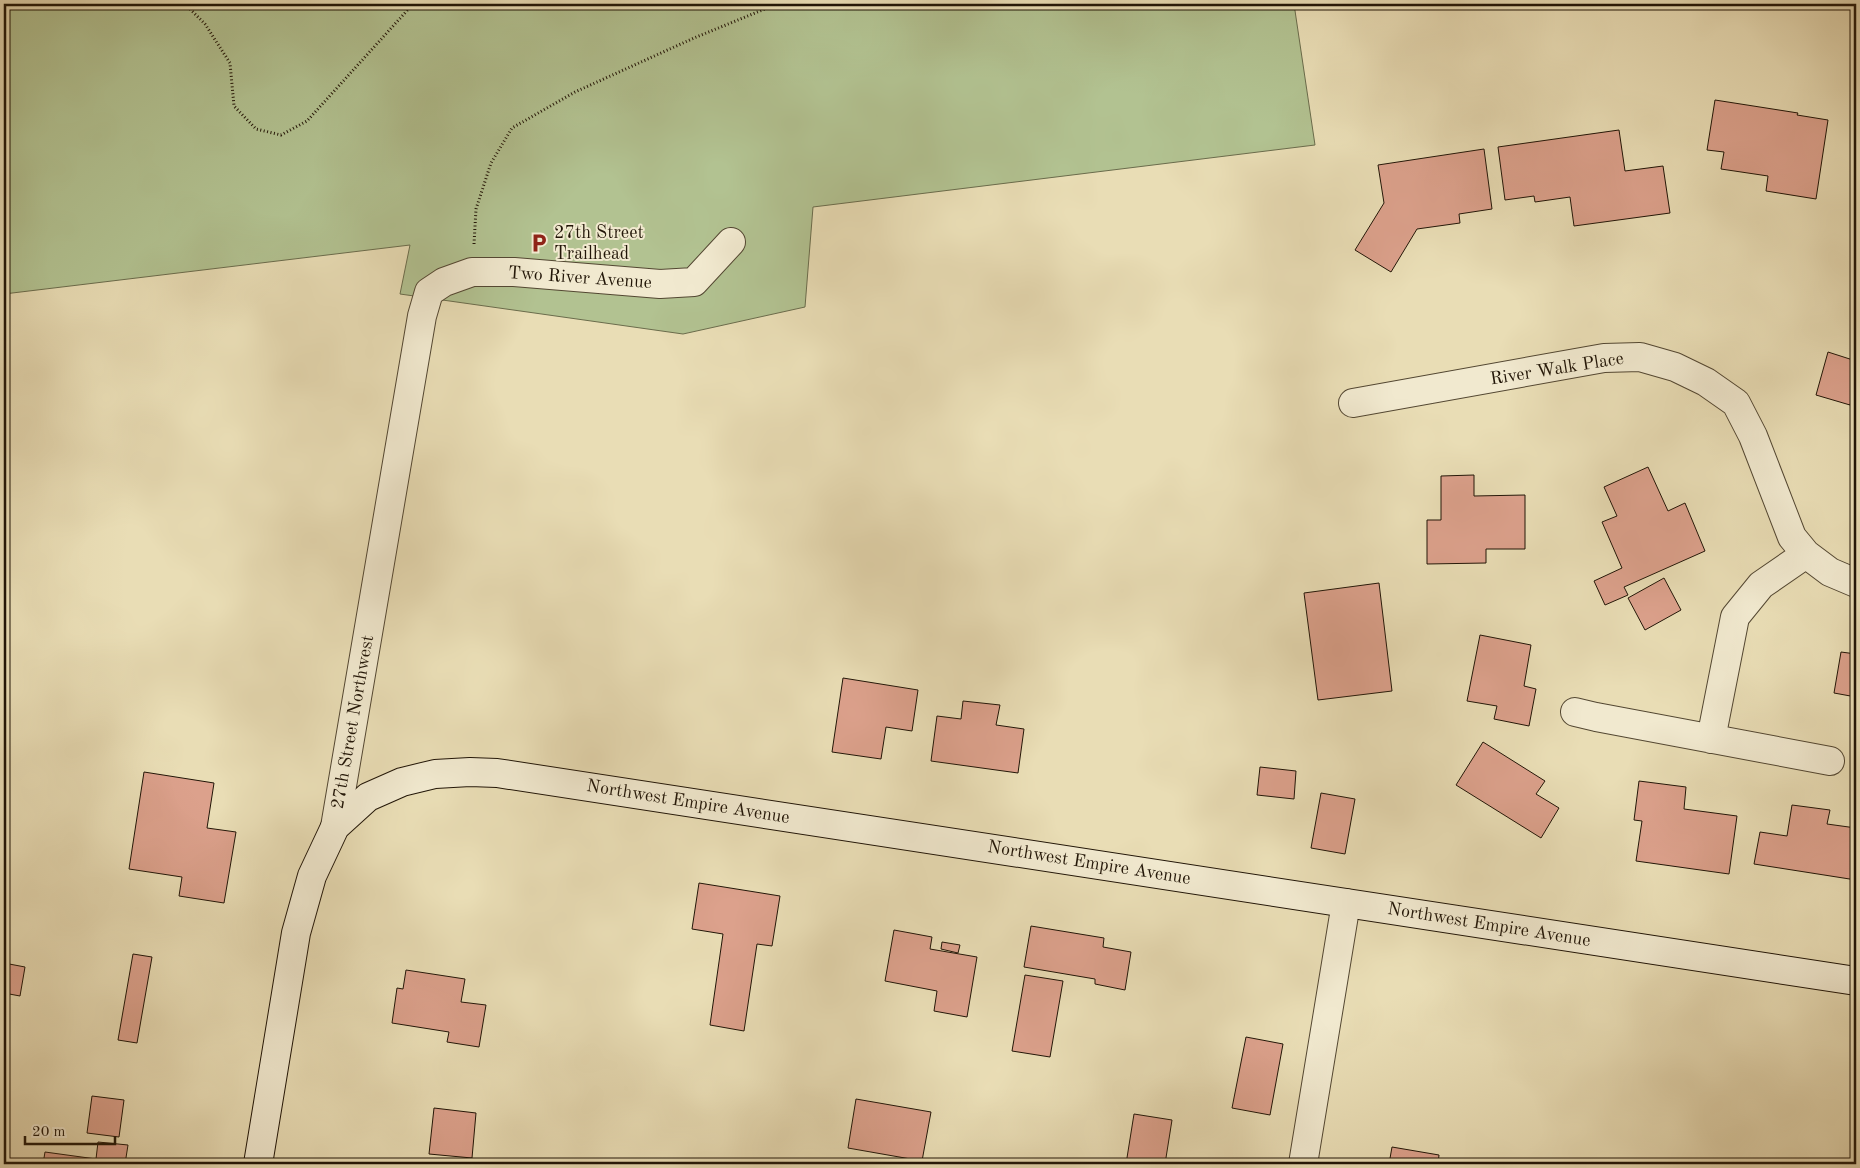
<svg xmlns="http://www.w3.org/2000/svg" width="1860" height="1168" font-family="'Old Standard TT',serif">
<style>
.green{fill:#b2c291;stroke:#6a6c4c}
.building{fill:#dca18c;stroke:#211507}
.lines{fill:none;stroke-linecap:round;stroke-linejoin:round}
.street-casing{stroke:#534732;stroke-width:30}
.secondary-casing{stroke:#211507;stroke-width:30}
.path{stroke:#211507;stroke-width:3;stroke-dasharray:1 2.5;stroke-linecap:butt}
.street{stroke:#f1e9cf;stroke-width:28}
.secondary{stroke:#f1e9cf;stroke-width:28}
.labels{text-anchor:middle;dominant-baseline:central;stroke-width:4;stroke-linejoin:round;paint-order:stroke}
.poi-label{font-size:18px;fill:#211507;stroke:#f1e9cf;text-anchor:start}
.street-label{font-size:18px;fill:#211507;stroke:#f1e9cf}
</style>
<rect width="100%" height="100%" fill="#e9ddb5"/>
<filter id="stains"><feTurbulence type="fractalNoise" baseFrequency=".004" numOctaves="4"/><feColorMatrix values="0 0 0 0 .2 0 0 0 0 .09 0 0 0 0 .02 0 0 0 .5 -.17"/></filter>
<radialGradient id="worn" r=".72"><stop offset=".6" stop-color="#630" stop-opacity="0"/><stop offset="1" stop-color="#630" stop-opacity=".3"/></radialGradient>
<path class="green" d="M4 4H1294L1315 145 813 207 805 307 683 334 400 294 410 245 4 294Z"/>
<path class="building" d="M1715 100 1798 113 1797 115 1828 120 1816 199 1766 191 1768 176 1721 169 1724 152 1707 150Z
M1619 130 1625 171 1663 166 1670 213 1574 226 1570 197 1535 202 1534 196 1505 200 1498 147Z
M1484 149 1492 209 1459 214 1460 223 1417 229 1391 272 1355 250 1384 203 1378 165Z
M1828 352 1856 361V383L1850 405 1816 395Z
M1648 467 1668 511 1685 503 1705 551 1624 587 1628 595 1605 605 1594 581 1622 568 1602 522 1617 516 1604 487Z
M1474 475V496L1525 495V549H1486V563L1427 564V520H1441V476Z
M1664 578 1681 610 1645 630 1628 598Z
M1379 583 1392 691 1318 700 1304 593Z
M1480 635 1531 645 1524 686 1536 689 1529 726 1494 719 1497 706 1467 701Z
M1841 652 1856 654V697L1834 693Z
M843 678 918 690 912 731 886 727 881 759 832 752Z
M1856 699V725L1852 724Z
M963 701 1000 705 996 725 1024 729 1018 773 931 761 937 716 961 719Z
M1483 742 1545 781 1536 794 1559 808 1541 838 1456 785Z
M1260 767 1296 771 1294 799 1257 795Z
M144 772 214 783 207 828 236 832 224 903 179 896 182 877 129 869Z
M1639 781 1686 787 1684 809 1737 816 1729 874 1636 861 1642 821 1634 820Z
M1321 793 1355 799 1345 854 1311 848Z
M1792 805 1830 810 1827 824 1856 828V880L1754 864 1760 832 1787 836Z
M699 883 780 896 772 946 757 944 744 1031 710 1025 723 934 692 929Z
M1031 926 1104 938 1103 947 1131 952 1125 990 1095 984V979L1024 967Z
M894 930 932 937 930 949 977 957 967 1017 934 1011 937 991 885 981Z
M942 942 960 945 958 953 941 949Z
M133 954 152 957 137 1043 118 1040Z
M4 963 25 967 20 996 4 993Z
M406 970 465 979 461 1002 486 1005 479 1047 447 1042 449 1032 392 1023 397 988 403 989Z
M1025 975 1063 981 1050 1057 1012 1051Z
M1246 1037 1283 1044 1270 1115 1232 1108Z
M92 1096 124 1100 119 1137 87 1133Z
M856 1099 931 1112 922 1161 848 1148Z
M434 1108 476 1113 472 1158 429 1154Z
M1134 1114 1172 1120 1165 1164H1126Z
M98 1142 128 1145 125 1164H43L45 1152 96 1159Z
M1392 1147 1439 1155 1438 1164H1389Z"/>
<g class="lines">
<defs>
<path id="street" d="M1353 403 1604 358 1640 357 1675 367 1706 382 1736 403 1753 436 1792 537 1806 554 1830 572 1856 583
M1575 712 1596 717 1830 761
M1711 739 1735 617 1761 585 1806 554
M335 827 422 316 429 292 444 282 472 272H514L660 284 694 282 731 242
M1303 1164 1346 903"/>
<path id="secondary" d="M258 1164 296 933 312 876 335 827 368 797 402 782 435 774 470 772 497 773 1856 981"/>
</defs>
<use href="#street" class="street-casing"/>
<use href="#secondary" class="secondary-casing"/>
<path class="path" d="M185 4 205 24 230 63 234 106 256 129 281 135 307 121 413 4
M474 244 476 209 491 163 512 128 575 92 694 38 777 4"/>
<use href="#street" class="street"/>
<use href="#secondary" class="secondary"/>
</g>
<defs>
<symbol id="parking-bare" viewBox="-9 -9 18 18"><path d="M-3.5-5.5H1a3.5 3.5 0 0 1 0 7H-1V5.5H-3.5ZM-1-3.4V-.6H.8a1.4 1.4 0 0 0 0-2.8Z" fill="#8f2418" stroke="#f1e9cf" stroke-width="2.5" paint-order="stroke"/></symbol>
</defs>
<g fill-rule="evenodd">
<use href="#parking-bare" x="525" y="229" width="28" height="28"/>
</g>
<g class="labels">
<g class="poi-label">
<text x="554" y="233">27th Street<tspan x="554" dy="21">Trailhead</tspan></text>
</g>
<g class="street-label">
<text transform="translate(580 278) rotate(4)">Two River Avenue</text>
<text transform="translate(1557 369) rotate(-9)">River Walk Place</text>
<text transform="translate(353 722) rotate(-80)">27th Street Northwest</text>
<text transform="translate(688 802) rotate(9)">Northwest Empire Avenue</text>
<text transform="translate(1089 863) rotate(9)">Northwest Empire Avenue</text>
<text transform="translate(1489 925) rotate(9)">Northwest Empire Avenue</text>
</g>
</g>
<rect width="1860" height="1168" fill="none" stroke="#e9ddb5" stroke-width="20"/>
<rect x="5" y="5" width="1850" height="1158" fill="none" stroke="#211507" stroke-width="2.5"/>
<rect x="10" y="10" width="1840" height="1148" fill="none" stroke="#211507"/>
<path d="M25 1136v8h90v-8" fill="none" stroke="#211507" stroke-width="2.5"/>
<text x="32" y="1136" font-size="15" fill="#211507" stroke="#f1e9cf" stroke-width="4" paint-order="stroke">20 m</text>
<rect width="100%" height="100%" filter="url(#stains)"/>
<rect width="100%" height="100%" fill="url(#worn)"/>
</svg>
